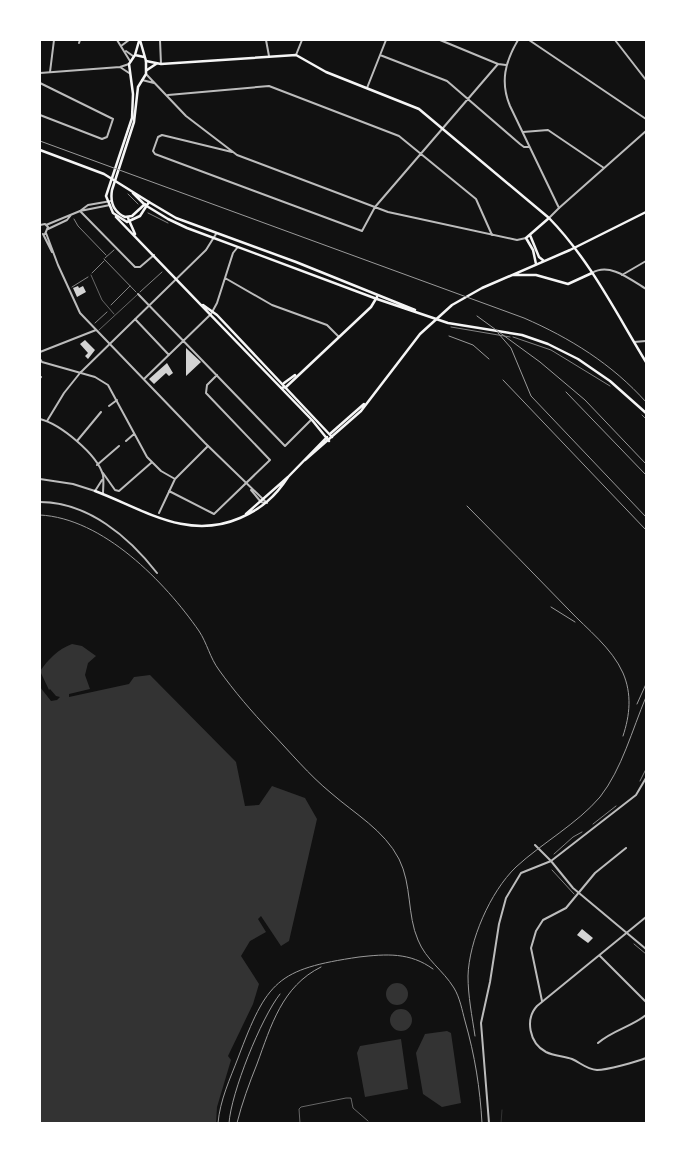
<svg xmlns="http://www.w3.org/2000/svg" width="686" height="1163" font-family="'PT Sans',sans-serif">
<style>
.water{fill:#333}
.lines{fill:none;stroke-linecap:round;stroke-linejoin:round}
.stream{stroke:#333;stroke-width:1}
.building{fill:#d3d3d3}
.path{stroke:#f5f5f5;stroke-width:0.5}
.service{stroke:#bcbcbc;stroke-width:0.5}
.minor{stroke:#bcbcbc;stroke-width:2}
.tertiary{stroke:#bcbcbc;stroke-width:2}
.secondary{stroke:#f5f5f5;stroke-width:2.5}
.primary{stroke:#f5f5f5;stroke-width:2.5}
.rail{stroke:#9a9a9a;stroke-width:1}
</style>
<rect width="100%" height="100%" fill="#111"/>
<path class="water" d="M72 644 82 646 96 656 88 663 85 675 90 689 69 694V697L129 684 134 677 150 675 236 762 245 806 259 805 272 786 305 798 317 819 289 941 281 946 261 916 258 919 266 932 250 941 241 956 259 984 253 1004 228 1056 231 1060 217 1107 216 1123H40V687L51 701 57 700 60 697 56 696 50 689 49 690 40 671C48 660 58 649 72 644Z
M386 994a11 11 0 1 1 22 0a11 11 0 1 1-22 0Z
M390 1020a11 11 0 1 1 22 0a11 11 0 1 1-22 0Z
M447 1031 451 1033 461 1103 442 1107 423 1094 416 1053 425 1034Z
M401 1039 408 1089 365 1097 357 1053 360 1046Z"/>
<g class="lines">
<path class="stream" d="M501 1123 502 1110"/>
</g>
<path class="building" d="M78 286 79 288 83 286 86 292 77 297 73 288Z
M85 340 95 350 88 359 85 356 88 353 80 344Z
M186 348 201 362 186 376Z
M167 363 173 373 169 376 166 373 154 384 149 379Z
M582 929 593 938 588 943 577 935Z"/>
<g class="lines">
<path class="path" d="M128 194 138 204
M148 213 168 223
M74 219 78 226 106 255
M105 258 114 250
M104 259 136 292
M92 273 104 261
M72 287 88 277
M140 292 162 272
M111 305 130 286
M95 323 107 312
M451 327 510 337
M513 337 551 350 610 386
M642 415 646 419
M640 781 646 769
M593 824 616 806
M554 854 573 837 582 832
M552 870 574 894
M634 944 646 954"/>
<path class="service" d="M91 275 102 300 114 314
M99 330 137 295
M300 1123 299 1109 301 1107 346 1098H351L353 1108 368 1121"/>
<path class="minor" d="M160 40 161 64
M266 40 269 56
M440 40 498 64
M529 40 646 119
M615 40 646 80
M79 43 80 40
M121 46 129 40
M296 55 302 40
M380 55 447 81 520 144 524 147H529
M50 72 54 40
M146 74 186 116 237 155 388 212 517 240 526 238
M142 80 154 83
M40 83 113 119 107 137 102 139 40 115
M367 88 386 40
M168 95 269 86 399 136 476 199 492 235
M523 132 548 130 604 168
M232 152 162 135 158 137 153 151 155 154 362 231 375 207 498 64 506 65
M559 208 646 131
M80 211 135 267H140L154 255
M592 273C610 262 631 280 646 289
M622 275 646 261
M225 278 272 305 327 325 339 337
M138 294 285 446 311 420
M135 319 169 355
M634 342 646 341
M40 352 96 330
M40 359 42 362 95 377 108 385 147 457 161 471 175 479
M40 378 41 377
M144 379 211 314 217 303 233 253 237 248
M109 406 117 400
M47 421 64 393 80 373 206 250 216 234
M77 441 101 412
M126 441 134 434
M97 465 119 446
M103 473 115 490 119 491 151 463
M169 491 214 514 270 460 206 393 207 385 217 375
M159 513 175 479 208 446
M646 917 537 1006C525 1019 529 1043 546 1052 554 1056 564 1056 572 1059 581 1063 586 1069 597 1070 607 1070 636 1062 646 1058
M600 956 646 1002
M542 1001 531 948 536 931 543 920 566 908 595 873 626 848
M598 1043C613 1030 631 1027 646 1015
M489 1123 481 1023 490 982 499 924 506 898 521 873 551 861 535 845"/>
<path class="tertiary" d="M117 40 130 61
M518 40C505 62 500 82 510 106L559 208 549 218
M126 51 133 56
M120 67 129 73
M40 73 120 67 129 64
M80 211 88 205 111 201
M40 225 45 224 48 227 45 234
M46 225 80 211 110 205
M48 229 67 220 71 215
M46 233 58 265 80 313 205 443 267 503
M43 234 52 252
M40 419C60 424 97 454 103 475 104 481 103 488 103 494
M40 479 73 484 95 491 102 480
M251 490 261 502 265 503
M40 502C88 502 129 537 157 573
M646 778 636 795 551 861 573 888 646 949"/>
<path class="secondary" d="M146 61 161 64 296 55 326 72 419 109 549 218C590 260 616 313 646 362
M147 70 156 64
M40 150 104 174 149 202
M133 193 145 205
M116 217 312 420 329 441
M128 218 135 234
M530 235 539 257 544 261
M536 264 533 250 526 238 549 218
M513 275H536L568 284 592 273
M203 305 217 315 332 437
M284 383 295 375
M281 388 286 387 371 307 377 297
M331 433 364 404
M305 460 361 411 420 334 452 305 482 288 570 250 646 212
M95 491C143 509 187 541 240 518 261 509 275 497 288 477
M246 514 288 477 327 437"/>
<path class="primary" d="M140 40 146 61V74L138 87 134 122 112 190C110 202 114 212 125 217L132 216 145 204
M135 55 139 41
M144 57 135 55 129 64 133 94 132 118 106 196 113 213 127 222 140 216 149 202
M149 202 176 218 296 262 415 310
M145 205 168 219 187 228 377 299 448 323 522 335 548 344 578 359 610 381 646 413"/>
<path class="rail" d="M40 141 524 318C570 338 612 364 646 402
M477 316 540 362 585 400 646 464
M498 333 511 348 531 396 646 517
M449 336 473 345 489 359
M503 380 646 530
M566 392 646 475
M467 506C501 540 535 575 569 610 587 629 612 648 623 673 632 694 630 715 623 736
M40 515C103 518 165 582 199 631 207 643 210 658 219 670 234 691 252 712 270 731 290 752 309 775 331 793 355 814 384 830 399 859 412 885 407 915 418 940 426 960 443 970 454 988 460 998 462 1010 465 1021 475 1056 480 1088 482 1123
M551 607 575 622
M637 704 646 684
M475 1036C472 1016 468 996 468 976 469 941 490 892 516 867 542 843 577 824 600 797 622 769 632 730 646 697
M218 1123C220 1100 230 1079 238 1058 267 981 277 969 359 957 386 954 410 952 433 969
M229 1123C231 1093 261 1018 280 994
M237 1123C242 1103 249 1084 257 1064 271 1026 282 986 321 967"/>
</g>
<rect width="686" height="1163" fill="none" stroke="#ffffff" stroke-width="82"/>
</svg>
